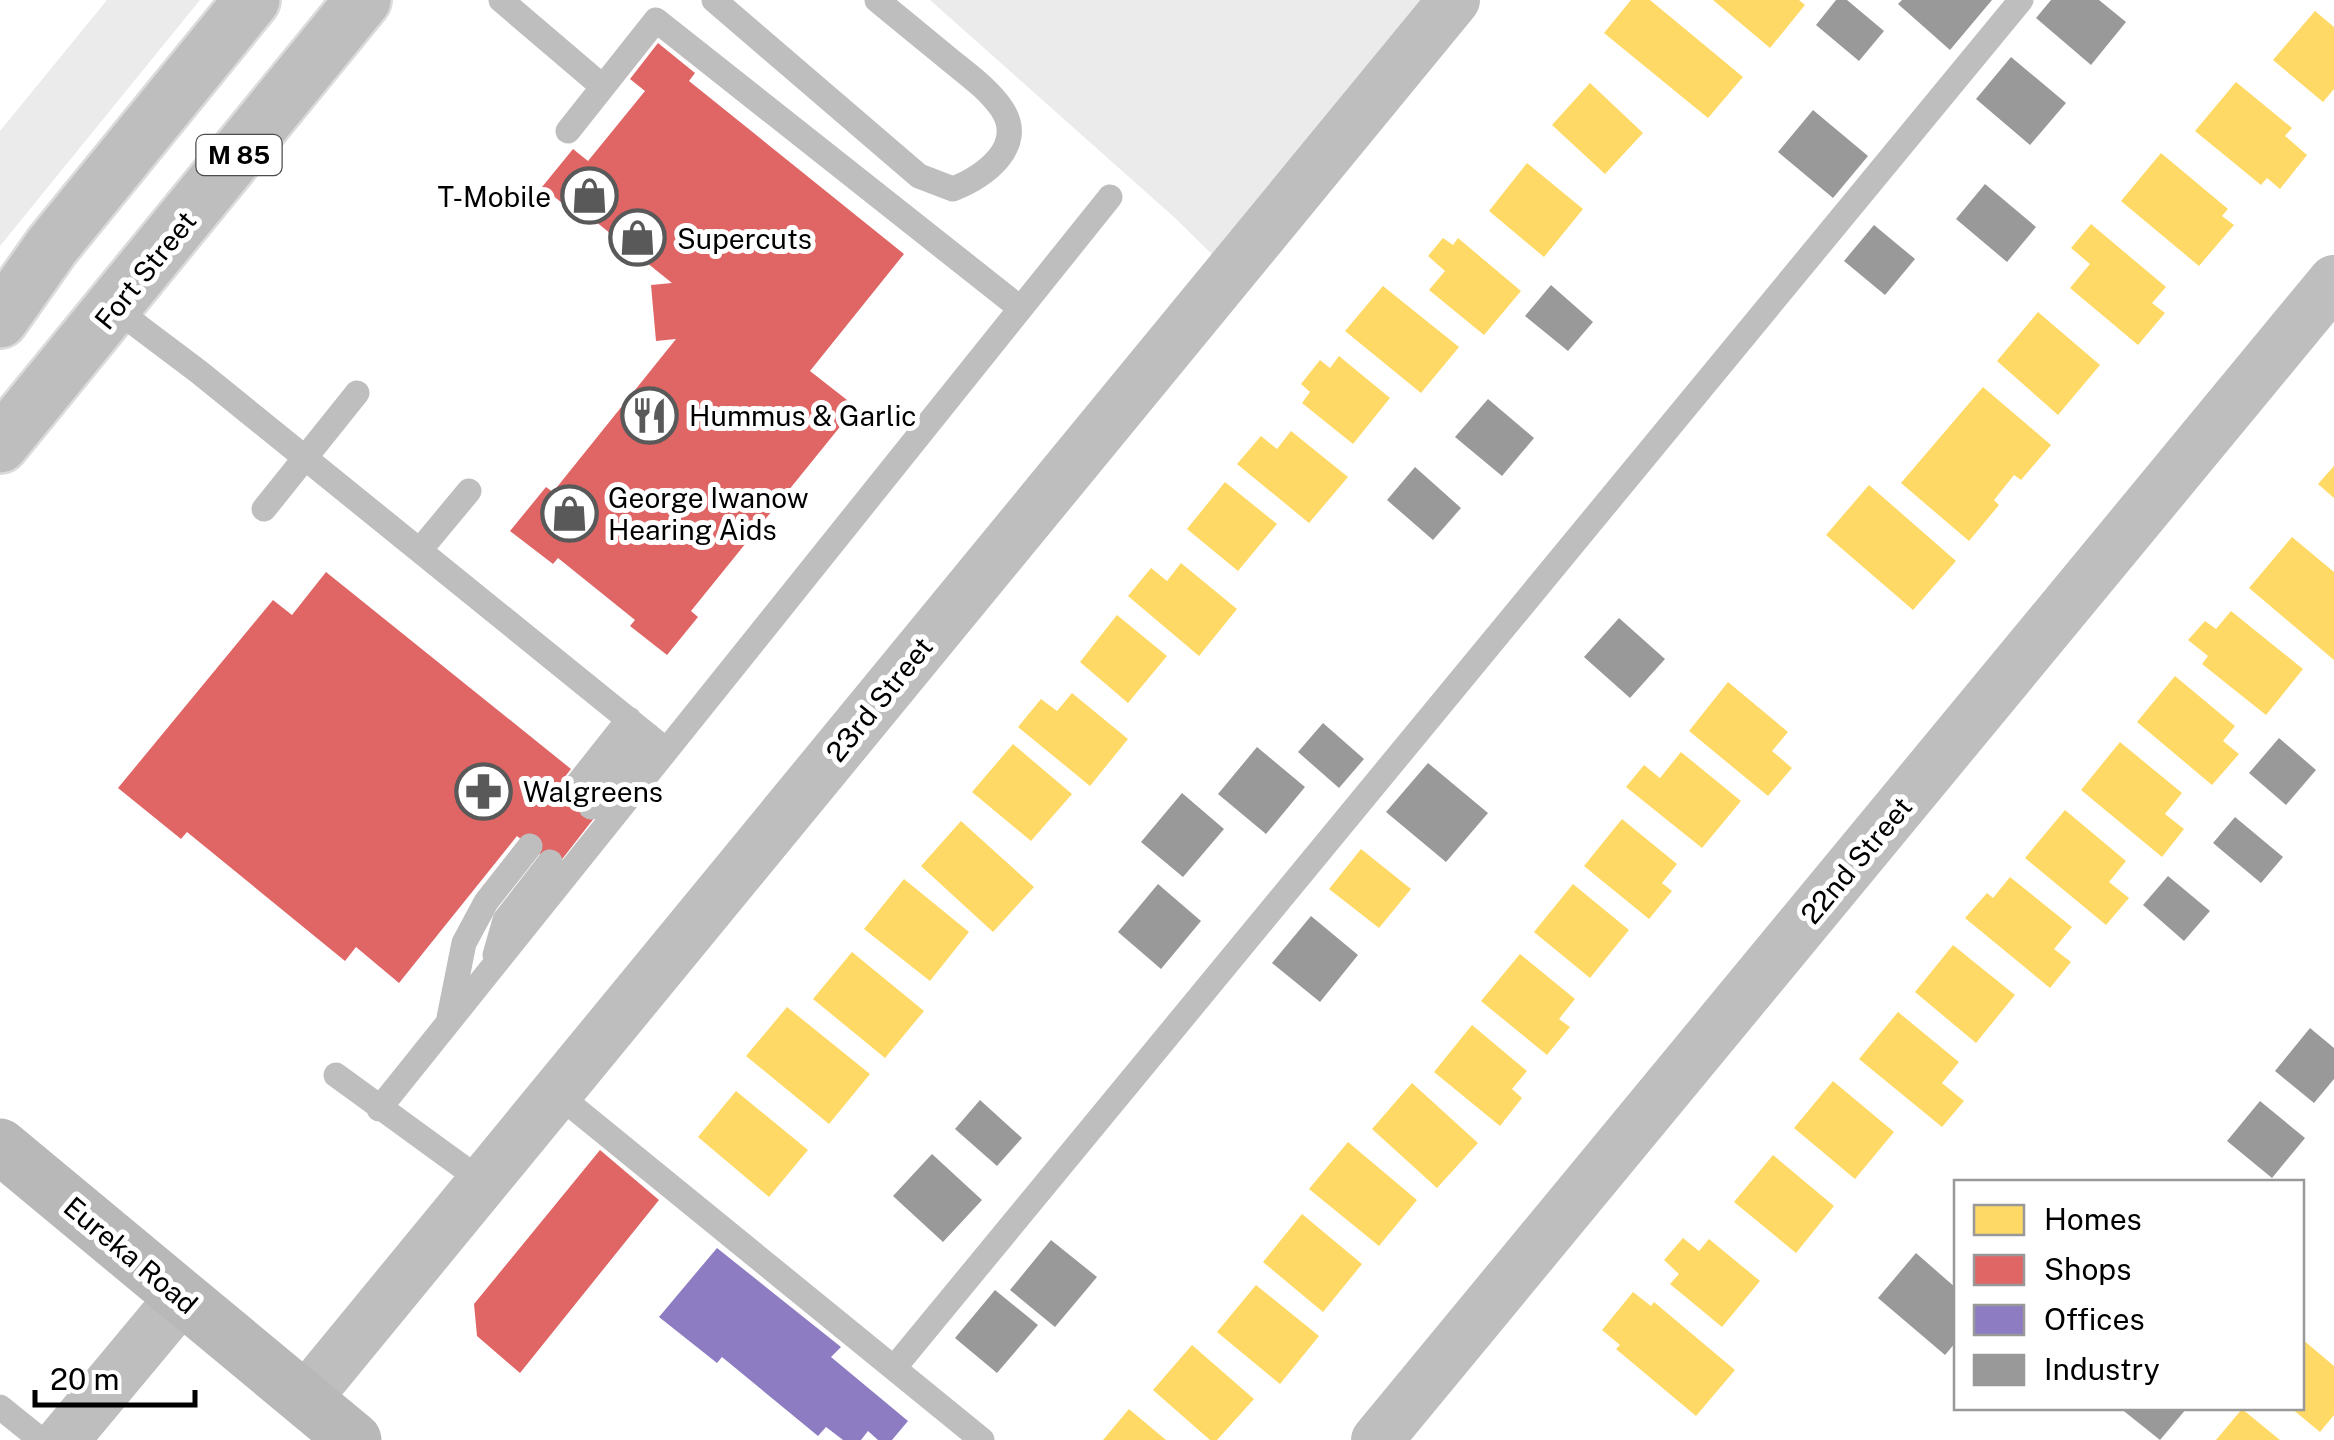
<svg xmlns="http://www.w3.org/2000/svg" width="2334" height="1440" font-family="'Public Sans',sans-serif">
<style>
.green{fill:#ebebeb}
.homes{fill:#ffd966}
.shops{fill:#e06666}
.offices{fill:#8e7cc3}
.industry{fill:#999}
.lines{fill:none;stroke-linecap:round;stroke-linejoin:round}
.primary-casing{stroke:#dbdbdb;stroke-width:60}
.service{stroke:#bebebe;stroke-width:25}
.minor{stroke:#bebebe;stroke-width:52}
.secondary{stroke:#b8b8b8;stroke-width:55}
.primary{stroke:#bebebe;stroke-width:55}
.labels{text-anchor:middle;dominant-baseline:central;stroke-width:10;stroke-linejoin:round;paint-order:stroke}
.shield{fill:#fff;stroke:#4c4c4c;stroke-width:2.5}
.shield-label{font-size:25px;font-weight:bold;fill:#000}
.poi-label{font-size:28px;fill:#000;stroke:#fff;text-anchor:start}
.street-label{font-size:28px;fill:#000;stroke:#fff}
</style>
<rect width="100%" height="100%" fill="#fff"/>
<path class="green" d="M107 0H200L0 246V131Z
M930 0H1454L1230 272 1175 218Z"/>
<path class="homes" d="M1631 0H1650L1743 77 1708 118 1604 33Z
M1713 0H1799L1805 5 1770 48Z
M2315 11 2334 27V89L2323 102 2273 60Z
M2236 82 2292 128 2285 136 2307 155 2280 189 2267 178 2261 185 2195 131Z
M1590 83 1643 133 1605 174 1552 125Z
M2161 153 2228 209 2222 216 2234 225 2199 266 2121 201Z
M1527 163 1583 209 1544 257 1489 211Z
M2091 224 2166 287 2152 303 2165 313 2138 345 2070 288 2090 264 2071 248Z
M1443 238 1453 245 1458 238 1521 291 1484 335 1429 290 1445 271 1428 256Z
M1383 286 1459 347 1421 393 1345 331Z
M2038 312 2100 365 2058 415 1997 361Z
M1339 356 1390 398 1353 444 1302 403 1310 392 1301 384 1320 360 1330 368Z
M1983 387 2051 445 2021 480 2014 475 1994 500 1999 505 1969 541 1901 483Z
M1291 431 1348 477 1309 523 1237 464 1261 436 1277 449Z
M2334 466V498L2318 484Z
M1225 482 1277 524 1238 571 1187 529Z
M1869 485 1956 561 1913 610 1826 535Z
M2292 537 2334 572V660L2249 588Z
M1181 563 1237 609 1199 656 1128 596 1151 568 1167 581Z
M2231 611 2303 669 2266 715 2202 664 2208 656 2188 640 2205 621 2216 629Z
M1117 615 1167 656 1128 703 1080 662Z
M2175 676 2235 726 2223 741 2239 754 2212 785 2137 722Z
M1728 682 1788 732 1772 751 1792 768 1768 796 1689 731Z
M1072 693 1128 739 1090 786 1018 727 1041 699 1057 711Z
M2120 742 2182 793 2165 814 2184 829 2162 857 2081 790Z
M1013 744 1072 794 1031 841 972 792Z
M1681 752 1741 801 1702 848 1626 787 1644 765 1660 778Z
M2065 810 2126 861 2109 882 2129 898 2106 925 2025 858Z
M1622 819 1677 864 1662 883 1672 891 1649 919 1584 866Z
M961 821 1034 887 993 932 921 866Z
M1361 849 1411 889 1379 928 1329 889Z
M2010 877 2072 927 2054 949 2071 962 2050 988 1965 918 1987 893 1993 898Z
M904 879 969 932 930 981 864 929Z
M1573 884 1629 930 1590 978 1534 932Z
M1953 945 2015 995 1976 1043 1915 992Z
M852 952 924 1011 885 1058 813 999Z
M1520 954 1575 999 1559 1019 1570 1027 1547 1055 1481 1001Z
M787 1007 870 1074 829 1124 746 1056Z
M1898 1012 1959 1062 1942 1083 1964 1101 1942 1127 1859 1059Z
M1472 1025 1527 1071 1512 1089 1522 1098 1500 1126 1434 1072Z
M1833 1081 1894 1132 1855 1179 1794 1128Z
M1412 1083 1478 1143 1437 1188 1372 1129Z
M736 1091 808 1150 769 1197 698 1137Z
M1348 1142 1417 1200 1379 1246 1309 1189Z
M1773 1155 1834 1206 1796 1253 1734 1202Z
M1302 1214 1362 1264 1323 1312 1263 1262Z
M1683 1238 1699 1251 1709 1239 1760 1281 1722 1327 1670 1284 1679 1274 1664 1260Z
M1256 1285 1319 1336 1280 1384 1217 1332Z
M1633 1292 1651 1306 1654 1302 1735 1370 1696 1416 1616 1349 1620 1345 1602 1330Z
M2302 1339 2334 1366V1415L2320 1432 2291 1408H2302Z
M1192 1345 1254 1399 1217 1440H1210L1153 1390Z
M1129 1409 1166 1440H1103Z
M2242 1409 2280 1440H2216Z"/>
<path class="shops" d="M658 43 695 73 689 81 904 254 810 371 856 407 691 611 698 617 667 655 630 626 635 620 558 558 553 564 510 531 546 487 553 492 676 339 656 341 651 285 672 283 585 213 581 218 542 187 573 149 588 161 645 91 630 79Z
M326 572 571 769 560 783 598 813 556 867 517 836 399 983 356 947 345 961 187 832 181 839 118 788 273 600 292 615Z
M600 1150 659 1200 520 1373 477 1336 474 1304Z"/>
<path class="offices" d="M717 1248 841 1347 831 1357 908 1421 892 1440H878L868 1431 861 1440H843L826 1427 818 1436 722 1357 717 1363 659 1317Z"/>
<path class="industry" d="M1836 0H1847L1884 31 1859 61 1816 25Z
M1902 0H1992L1950 50 1898 4Z
M2051 0H2099L2126 22 2091 65 2036 18Z
M2011 57 2066 103 2030 145 1976 99Z
M1813 110 1868 156 1833 198 1778 152Z
M1985 184 2036 227 2007 262 1956 219Z
M1874 225 1915 259 1885 295 1844 261Z
M1551 285 1593 322 1568 351 1525 316Z
M1488 399 1534 438 1502 476 1455 437Z
M1415 467 1461 508 1433 540 1387 500Z
M1619 618 1665 659 1630 698 1584 657Z
M1323 723 1364 759 1339 788 1298 752Z
M2279 738 2316 770 2286 805 2249 773Z
M1257 747 1305 787 1266 834 1218 794Z
M1428 763 1488 813 1446 862 1386 812Z
M1182 793 1224 829 1183 877 1141 842Z
M2235 817 2283 857 2261 883 2213 843Z
M2168 876 2210 911 2184 941 2143 905Z
M1158 884 1201 921 1161 969 1118 932Z
M1311 916 1358 955 1320 1002 1272 963Z
M2310 1028 2334 1048V1079L2314 1103 2275 1071Z
M980 1100 1022 1138 997 1166 955 1129Z
M2260 1101 2305 1138 2272 1178 2227 1141Z
M932 1154 982 1200 943 1242 893 1196Z
M1051 1240 1097 1277 1055 1327 1010 1290Z
M1916 1253 1956 1288V1342L1945 1355 1878 1298Z
M995 1290 1038 1325 997 1373 955 1338Z
M2120 1408H2187L2160 1440Z"/>
<g class="lines">
<defs>
<path id="primary" d="M0 320 52 246 252 0
M0 445 363 0"/>
</defs>
<use href="#primary" class="primary-casing"/>
<path class="service" d="M501 0 603 87
M714 0 919 176 953 189C983 177 1027 147 1002 109 987 87 964 72 944 55 922 37 899 18 877 0
M568 131 656 20 1020 308
M114 308 199 372 666 750
M264 509 357 393
M420 550 469 491
M572 791 629 719
M591 807 648 735
M495 955 505 920 550 862
M449 1018 464 943 486 902 530 846
M336 1075 483 1182
M556 1093 982 1440
M379 1109 1110 197
M894 1368 2021 0
M0 1407 41 1440"/>
<path class="minor" d="M305 1399 1454 0
M63 1440 182 1297
M1377 1440 2334 281"/>
<path class="secondary" d="M0 1146 354 1440"/>
<use href="#primary" class="primary"/>
</g>
<defs>
<symbol id="shop-ring" viewBox="-11 -11 22 22"><circle r="9.5" fill="#fff" stroke="#595959" stroke-width="1.5"/><path d="M-5-2.5h2.3a2.7 3.5 0 0 1 5.4 0H5L5.5 6h-11ZM-1.5-2.5h3a1.5 2.3 0 0 0-3 0Z" fill="#595959"/></symbol>
<symbol id="restaurant-ring" viewBox="-11 -11 22 22"><circle r="9.5" fill="#fff" stroke="#595959" stroke-width="1.5"/><path d="M-5-6h1v4h1v-4h1v4h1v-4h1v5L-1.5 .5V6h-2V.5L-5-1ZM5-6V6H3V1.5H1.5Q1.5-4 5-6Z" fill="#595959"/></symbol>
<symbol id="pharmacy-ring" viewBox="-11 -11 22 22"><circle r="9.5" fill="#fff" stroke="#595959" stroke-width="1.5"/><path d="M-2-6h4v4h4v4h-4v4h-4v-4h-4v-4h4Z" fill="#595959"/></symbol>
</defs>
<g fill-rule="evenodd">
<use href="#shop-ring" x="558" y="164" width="63" height="63"/>
<use href="#shop-ring" x="606" y="206" width="63" height="63"/>
<use href="#restaurant-ring" x="618" y="384" width="63" height="63"/>
<use href="#shop-ring" x="538" y="482" width="63" height="63"/>
<use href="#pharmacy-ring" x="452" y="760" width="63" height="63"/>
</g>
<g class="labels">
<rect class="shield" x="196.5" y="135" width="85" height="40" rx="8"/>
<g class="shield-label">
<text x="239" y="155">M 85</text>
</g>
<g class="poi-label">
<text x="551" y="196" text-anchor="end">T-Mobile</text>
<text x="677" y="238">Supercuts</text>
<text x="689" y="415">Hummus &amp; Garlic</text>
<text x="608" y="497">George Iwanow<tspan x="608" dy="32">Hearing Aids</tspan></text>
<text x="523" y="791">Walgreens</text>
</g>
<g class="street-label">
<text transform="translate(145 270) rotate(-51)">Fort Street</text>
<text transform="translate(879 699) rotate(-51)">23rd Street</text>
<text transform="translate(1856 860) rotate(-50)">22nd Street</text>
<text transform="translate(131 1255) rotate(40)">Eureka Road</text>
</g>
</g>
<rect x="1954" y="1180" width="350" height="230" fill="#ffffff" stroke="#999999" stroke-width="2.5"/>
<rect x="1974" y="1205" width="50" height="30" fill="#ffd966" stroke="#999999" stroke-width="2.5"/>
<text x="2044" y="1230" font-size="30" fill="#000000">Homes</text>
<rect x="1974" y="1255" width="50" height="30" fill="#e06666" stroke="#999999" stroke-width="2.5"/>
<text x="2044" y="1280" font-size="30" fill="#000000">Shops</text>
<rect x="1974" y="1305" width="50" height="30" fill="#8e7cc3" stroke="#999999" stroke-width="2.5"/>
<text x="2044" y="1330" font-size="30" fill="#000000">Offices</text>
<rect x="1974" y="1355" width="50" height="30" fill="#999999" stroke="#999999" stroke-width="2.5"/>
<text x="2044" y="1380" font-size="30" fill="#000000">Industry</text>
<path d="M35 1390v15h160v-15" fill="none" stroke="#000000" stroke-width="5"/>
<text x="50" y="1390" font-size="30" fill="#000000" stroke="#ffffff" stroke-width="8" paint-order="stroke">20 m</text>
</svg>
